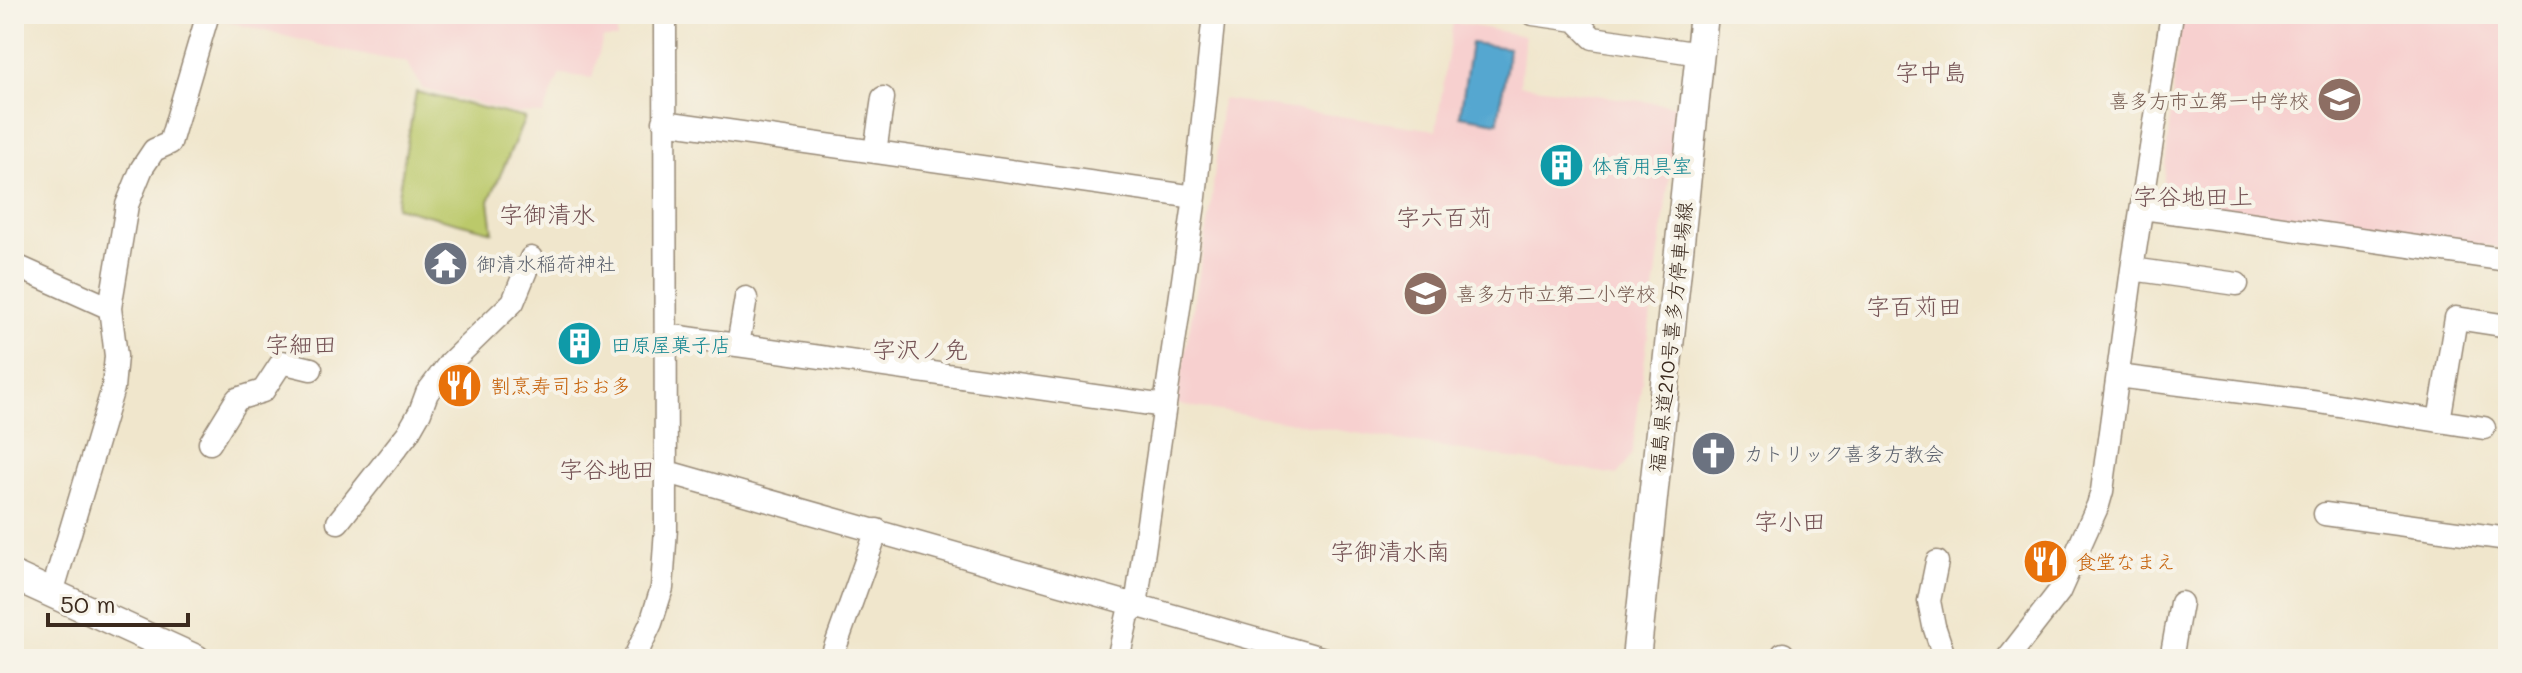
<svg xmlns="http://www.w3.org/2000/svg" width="2522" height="673" font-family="Mali,'Klee One',sans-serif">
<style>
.built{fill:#f7d0cf}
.green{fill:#bbc96b;stroke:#7b7a44;stroke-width:2}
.water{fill:#55a7d0;stroke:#486877;stroke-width:2}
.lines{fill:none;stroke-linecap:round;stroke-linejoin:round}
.minor-casing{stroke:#968875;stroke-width:25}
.major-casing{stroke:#968875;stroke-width:31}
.minor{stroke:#fff;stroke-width:22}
.major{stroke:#fff;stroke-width:28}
.labels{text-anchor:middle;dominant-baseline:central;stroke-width:8;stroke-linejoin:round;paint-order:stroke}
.education-label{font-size:20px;fill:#785e54;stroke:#f7f3e8;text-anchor:end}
.culture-label{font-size:20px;fill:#0d838f;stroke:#f7f3e8;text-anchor:start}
.worship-label{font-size:20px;fill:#5b616d;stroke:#f7f3e8;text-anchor:start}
.street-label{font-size:20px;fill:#3b2a1e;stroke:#f7f3e8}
.food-label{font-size:20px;fill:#c56008;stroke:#f7f3e8;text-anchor:start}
.quarter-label{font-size:24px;fill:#755355;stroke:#f7f3e8}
</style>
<rect width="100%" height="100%" fill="#f7f3e8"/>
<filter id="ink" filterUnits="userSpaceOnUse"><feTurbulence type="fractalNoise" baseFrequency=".0125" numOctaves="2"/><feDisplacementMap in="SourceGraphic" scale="16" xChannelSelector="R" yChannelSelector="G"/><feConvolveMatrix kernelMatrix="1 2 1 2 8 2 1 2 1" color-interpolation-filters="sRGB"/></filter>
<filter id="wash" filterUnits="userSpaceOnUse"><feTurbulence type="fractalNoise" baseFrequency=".006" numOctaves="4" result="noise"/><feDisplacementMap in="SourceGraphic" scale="32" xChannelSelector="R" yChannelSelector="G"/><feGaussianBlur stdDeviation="1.8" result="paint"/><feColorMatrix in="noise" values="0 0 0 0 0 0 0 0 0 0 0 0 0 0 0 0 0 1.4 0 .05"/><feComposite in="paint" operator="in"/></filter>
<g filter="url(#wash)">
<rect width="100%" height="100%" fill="#f0e6cc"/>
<path class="built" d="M222 14H617V38H603L592 78 560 74 543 114 514 113 423 89 407 62 352 53 221 20Z
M2181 14H2508V249L2172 200 2163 186Z
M1453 22 1525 36 1520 85 1679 106 1632 454 1617 475 1176 404 1211 207 1222 99 1436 130Z"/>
<path class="green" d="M416 92 525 118 489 201 493 232 396 207Z"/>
<path class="water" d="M1471 43 1509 48 1498 122 1460 116Z"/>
</g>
<g filter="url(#ink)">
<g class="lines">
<defs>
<path id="minor" d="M1533 14 1575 20 1593 38 1700 54
M664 122 1195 197
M875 152 883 98
M2143 208 2508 260
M14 265 110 308
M2132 269 2237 284
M666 335 1165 406
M738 345 746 298
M2118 376 2319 402 2484 428
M2439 421 2456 318 2508 326
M210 443 237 399 263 391 282 362 311 369
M664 471 1325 659
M2325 514 2508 539
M338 522 408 433 420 412 427 393 449 364 513 302 531 258
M1937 562 1929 601 1934 626 1945 659
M52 593 113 388 116 356 110 308 127 205 142 168 154 150 170 143 208 14
M634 659 651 623 662 588 666 528 665 14
M831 659 877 530
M1118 659 1128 615 1136 606 1195 197 1214 14
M1782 659 1783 654
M2007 659 2059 592 2098 505 2102 491 2132 269 2172 14
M2171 659 2181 603"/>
<path id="major" d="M14 576 196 659
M1636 659 1704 14"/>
</defs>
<use href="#minor" class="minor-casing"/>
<use href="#major" class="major-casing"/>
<use href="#minor" class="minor"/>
<use href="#major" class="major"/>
</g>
</g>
<defs>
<symbol id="school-disc" viewBox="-11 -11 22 22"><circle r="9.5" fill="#8d6e63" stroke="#f7f3e8"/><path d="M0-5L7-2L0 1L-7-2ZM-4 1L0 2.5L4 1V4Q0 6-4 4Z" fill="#fff"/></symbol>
<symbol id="building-disc" viewBox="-11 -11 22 22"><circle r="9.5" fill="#0f9aa8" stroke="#f7f3e8"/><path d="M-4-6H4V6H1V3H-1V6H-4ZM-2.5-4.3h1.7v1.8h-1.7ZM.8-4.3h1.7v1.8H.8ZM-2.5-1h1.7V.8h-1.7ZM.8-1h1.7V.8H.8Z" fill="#fff"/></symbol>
<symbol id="temple-disc" viewBox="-11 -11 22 22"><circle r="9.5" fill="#6b7280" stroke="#f7f3e8"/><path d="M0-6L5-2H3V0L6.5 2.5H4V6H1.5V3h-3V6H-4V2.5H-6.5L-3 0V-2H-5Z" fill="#fff"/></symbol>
<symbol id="restaurant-disc" viewBox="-11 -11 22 22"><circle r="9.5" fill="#e8710a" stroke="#f7f3e8"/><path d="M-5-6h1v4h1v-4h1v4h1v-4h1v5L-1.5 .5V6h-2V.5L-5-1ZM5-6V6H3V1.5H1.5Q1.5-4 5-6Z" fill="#fff"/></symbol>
<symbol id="church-disc" viewBox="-11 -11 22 22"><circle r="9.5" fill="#6b7280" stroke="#f7f3e8"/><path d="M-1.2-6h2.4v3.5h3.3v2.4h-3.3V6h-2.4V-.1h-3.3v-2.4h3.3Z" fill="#fff"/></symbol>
</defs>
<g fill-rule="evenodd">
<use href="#school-disc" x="2314" y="74" width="51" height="51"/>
<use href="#building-disc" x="1536" y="140" width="51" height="51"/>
<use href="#temple-disc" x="420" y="238" width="51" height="51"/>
<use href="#school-disc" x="1400" y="268" width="51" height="51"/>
<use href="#building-disc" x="554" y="318" width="51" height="51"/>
<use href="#restaurant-disc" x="434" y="360" width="51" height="51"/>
<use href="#church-disc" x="1688" y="428" width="51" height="51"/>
<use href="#restaurant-disc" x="2020" y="536" width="51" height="51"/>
</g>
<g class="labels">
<g class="education-label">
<text x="2309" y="100">喜多方市立第一中学校</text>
<text x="1456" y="293" text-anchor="start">喜多方市立第二小学校</text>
</g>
<g class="culture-label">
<text x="1592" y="165">体育用具室</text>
<text x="611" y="344">田原屋菓子店</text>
</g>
<g class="worship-label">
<text x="476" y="263">御清水稲荷神社</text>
<text x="1744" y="453">カトリック喜多方教会</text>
</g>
<g class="street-label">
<text transform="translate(1670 337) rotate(-84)">福島県道210号喜多方停車場線</text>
</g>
<g class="food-label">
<text x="491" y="385">割烹寿司おお多</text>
<text x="2076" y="561">食堂なまえ</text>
</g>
<g class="quarter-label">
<text x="1931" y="71">字中島</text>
<text x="2193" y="195">字谷地田上</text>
<text x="547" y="213">字御清水</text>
<text x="1444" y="216">字六百苅</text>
<text x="1914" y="305">字百苅田</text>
<text x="301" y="343">字細田</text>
<text x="920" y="348">字沢ノ免</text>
<text x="607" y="468">字谷地田</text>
<text x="1790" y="520">字小田</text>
<text x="1390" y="550">字御清水南</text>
</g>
</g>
<rect width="2522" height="673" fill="none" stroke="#f7f3e8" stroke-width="48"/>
<path d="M48 613v12h140v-12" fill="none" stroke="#3b2a1e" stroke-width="4"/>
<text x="60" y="613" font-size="24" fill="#3b2a1e" stroke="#f7f3e8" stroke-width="6" paint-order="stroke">50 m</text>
</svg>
